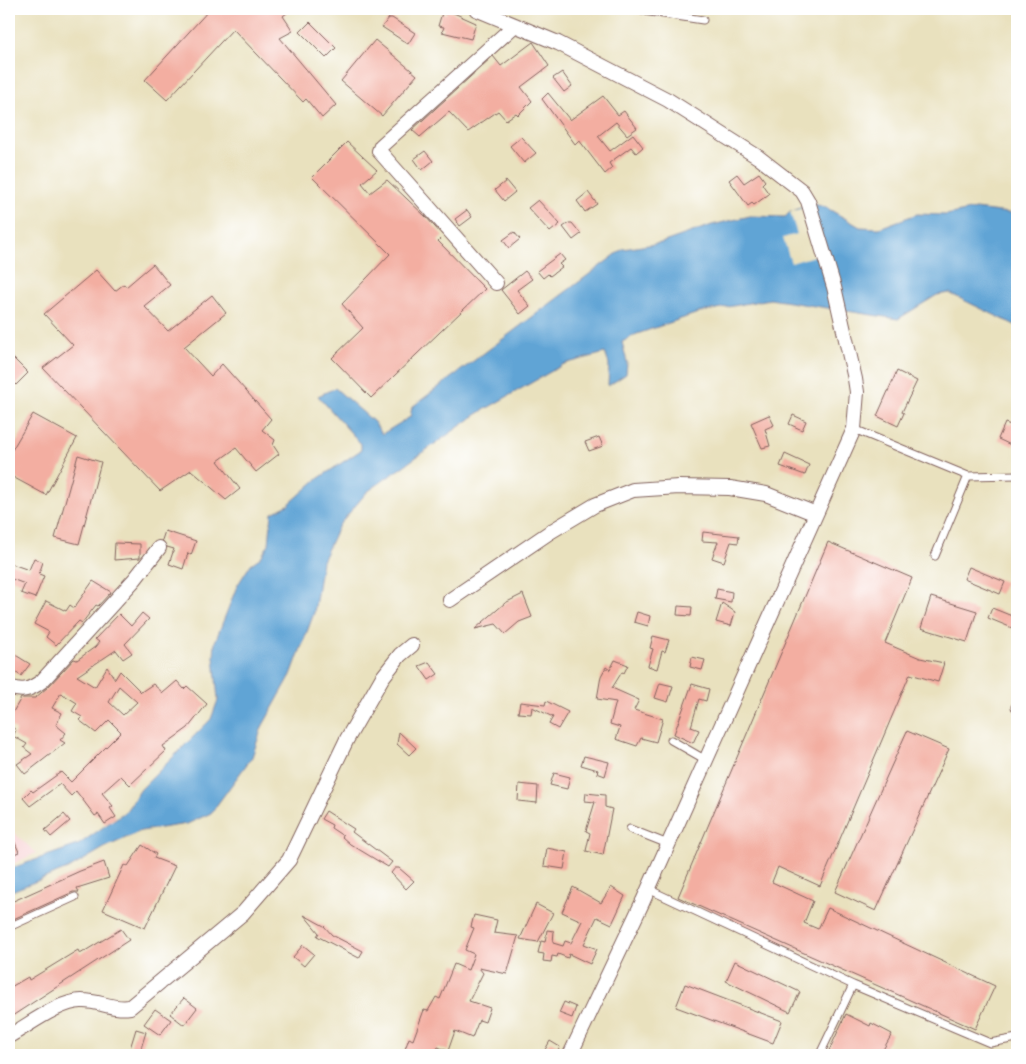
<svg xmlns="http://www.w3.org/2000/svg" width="1026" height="1064" font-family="'Gentium Book Plus',serif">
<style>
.built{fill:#f7cfd1}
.water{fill:#60a4d5;stroke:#556280}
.pier{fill:#e9e1be}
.building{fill:#f3aea1;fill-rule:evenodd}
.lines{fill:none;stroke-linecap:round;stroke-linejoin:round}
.service-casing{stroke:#82635e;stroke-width:9}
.minor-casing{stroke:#82635e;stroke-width:16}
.service{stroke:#fff;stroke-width:7}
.minor{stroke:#fff;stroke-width:14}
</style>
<rect width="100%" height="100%" fill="#fff"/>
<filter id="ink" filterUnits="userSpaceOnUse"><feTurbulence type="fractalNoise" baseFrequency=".02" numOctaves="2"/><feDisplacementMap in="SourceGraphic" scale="10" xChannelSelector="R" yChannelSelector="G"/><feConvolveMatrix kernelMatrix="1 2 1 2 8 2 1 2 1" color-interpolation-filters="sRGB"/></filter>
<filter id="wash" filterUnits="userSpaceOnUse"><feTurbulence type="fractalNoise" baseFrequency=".0096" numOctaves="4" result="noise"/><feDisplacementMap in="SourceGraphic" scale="20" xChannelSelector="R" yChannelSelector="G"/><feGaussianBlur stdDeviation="1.12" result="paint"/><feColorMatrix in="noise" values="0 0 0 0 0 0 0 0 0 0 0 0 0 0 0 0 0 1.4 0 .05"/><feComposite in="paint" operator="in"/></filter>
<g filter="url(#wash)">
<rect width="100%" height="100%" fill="#e9e1be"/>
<path class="built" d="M9 828 36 853 9 866Z"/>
<path class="water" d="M811 203 827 208 860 227 879 228 917 214 946 215 975 209 1017 214V326L949 293 937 295 898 319 770 299 701 312 637 334 622 342 627 362 626 374 608 386 609 364 605 353 564 364 477 414 367 492 339 525 322 561 314 613 291 675 262 727 252 757 211 813 187 824 141 831 104 848 70 868 9 892V869L78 845 126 811 141 789 211 719 218 700 214 657 215 642 237 586 251 564 261 557 269 544 272 513 288 505 316 480 361 450V444L318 396 335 388 374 422 382 434 410 417 412 407 623 249 661 243 712 225 750 216 785 217 790 212Z"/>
<path class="pier" d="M803 208 817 255 791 263 783 238 797 234 790 212Z"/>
<g id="blocks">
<path class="building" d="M210 9H292L283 16 293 31 280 38 336 105 322 118 306 99 303 102 233 29 167 100 145 80Z
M447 10 476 23 471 39 442 32 444 27 438 26 442 13 446 14Z
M389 18H392L415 33 408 44 382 27Z
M310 22 336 48 326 58 300 32Z
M375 40 417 75 382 116 341 81Z
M533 42 549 66 521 87 532 101 518 115 516 113 506 120 498 111 468 132 449 112 420 137 412 130 493 56 501 66Z
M562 72 572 86 564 92 553 78Z
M548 93 570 120 603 96 618 115 624 111 637 128 627 135 616 122 598 136 610 151 633 134 643 147 636 153 631 147 609 163 612 168 605 174 579 140 575 144 542 99Z
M521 137 536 153 524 163 510 146Z
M347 142 377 170 362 183 370 193 387 180 426 217 443 236 438 241 485 289 371 398 332 358 363 328 342 304 390 254 312 177Z
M425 151 433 161 422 170 414 159Z
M759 173 765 181 762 184 769 194 754 205 752 203 748 206 729 180 737 174 744 183Z
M506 181 515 192 504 201 495 190Z
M588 192 597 204 585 212 577 201Z
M538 200 560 224 550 232 528 208Z
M467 210 472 217 460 226 455 219Z
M569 223H572L581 234 573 240 563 227Z
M514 232 520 239 509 248 503 240Z
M560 254 565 260 559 264 562 267 550 276 548 274 543 278 537 271Z
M153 264 170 285 144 306 168 331 212 295 226 313 184 347 211 376 222 364 271 419 262 430 275 440 273 445 279 454 256 472 236 448 218 461 240 489 226 500 191 470 160 491 43 368 73 345 44 314 96 270 115 291 124 284 126 287Z
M525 271 532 279 517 290 530 306 520 314 501 290Z
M9 354 28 373 16 385 9 378Z
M897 371 917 381 902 412 904 413 898 426 877 416Z
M1017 411V436L1013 446 998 439 1005 423 1011 425Z
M33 414 77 438 46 495 9 475V448L12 450Z
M769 415 774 425 765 429 770 446 762 448 751 423Z
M793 415 806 421 802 430 789 424Z
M599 437 603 446 589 451 585 442Z
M785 454 809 465 805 475 780 466Z
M78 455 101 462 79 544 55 538Z
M165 531 196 541 191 555 188 553 183 569 169 564 174 549 167 547 162 540Z
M703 532 739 536 738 543 731 542 724 562 712 558 718 542 702 541Z
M828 542 912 578 885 643 920 658 944 663 938 682 910 674 820 886 778 867 772 882 813 901 804 923 818 929 828 908 995 986 975 1029 678 897Z
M115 543 140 544V558L114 560Z
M34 558 43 562 39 574 44 576 35 598 21 593 25 584 9 578V563L29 570Z
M969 567 1005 582 1000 594 964 579Z
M93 581 111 592 98 606 96 605 82 623 79 621 56 645 46 637 49 632 34 624 46 601 66 611 70 605 74 608Z
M717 589 732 592 731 602 715 599Z
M523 594 532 617 519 622 505 634 496 624 475 629 505 603Z
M931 597 977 611 967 642 921 628Z
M722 603 735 612 731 626 716 622Z
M678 606 692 607 691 616 677 615Z
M992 608 1017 618V630L988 618Z
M637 612 650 616 648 626 634 622Z
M142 613 149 619 125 644 132 653 123 659 116 650 77 676 95 687 107 667 115 679 120 671 141 692 153 684 163 693 177 681 184 689 187 686 207 704 188 728 163 746 166 751 130 785 121 776 102 793 113 806 110 808 116 817 105 824 98 814 95 816 76 791 71 796 60 784 30 806 23 798 31 790 33 792 61 772 71 782 121 732 109 720 96 733 79 720 82 717 72 711 77 703 61 693 52 708 62 713 56 725 66 733 60 740 65 743 25 774 17 764 32 754 24 748 27 744 13 736 16 730 9 725V709L13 712 21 698H35L48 687 74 659 77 660 95 647 99 642 95 639 119 614 131 626ZM119 686 137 702 123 715 109 702Z
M653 636 669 640 665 652 662 651 657 669 648 666 653 649 650 648Z
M9 651 30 664 21 676 9 668Z
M692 657 705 660 702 670 690 667Z
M615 660 628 665 624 673 622 672 612 688 639 700 634 710 663 719 656 742 641 738 637 746 616 739 620 727 610 724 616 702 597 699 601 676 606 667 610 670Z
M429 662 438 674 429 680 419 666Z
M660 683 673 686 668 702 655 698Z
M692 684 709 689 706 701 699 699 691 727 699 730 693 743 674 734Z
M546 701 568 712 558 729 549 724 553 717 532 707 531 714 518 713 520 702 545 705Z
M907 731 949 749 876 911 835 892Z
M399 732 416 748 409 755 397 744Z
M584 756 609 762 605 776 597 773 598 770 581 765Z
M554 773 570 777 567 789 550 785Z
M519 784 538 786 537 803 518 801Z
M586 793 605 795V807L612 809 603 855 586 851 590 833 586 831 595 802 585 801Z
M326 811 354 829 352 832 392 862 388 867 350 844 342 837 343 836 331 828 332 825 321 819Z
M64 814 70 821 51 837 45 830Z
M9 829 19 852 9 856Z
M142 845 156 854 154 858 175 866 145 928 103 910 124 865 128 866Z
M547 848 567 852 564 869 544 866Z
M104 862 109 878 77 888 79 892H73L9 921V903L80 871Z
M395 868H399L414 881 406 889 391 873Z
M573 887 601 903 611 887 625 896 612 924 597 917 584 944 597 949 590 964 569 954 568 958 558 954 557 957 552 956 551 962 543 961 544 954 538 953 541 941 545 942 547 930 554 931 553 943 563 946 565 941 571 943 582 921 562 912Z
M536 904 553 913 538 942 520 939Z
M304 915 324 926 332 935 363 951 359 958 317 936 319 933Z
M474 915 497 920 494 933 518 936 507 974 479 968 483 973 469 1001 490 1008 485 1022 479 1020 472 1038 455 1031 448 1051 438 1047 434 1055H426L417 1050 415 1055H403L409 1038 413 1040 424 1010 428 1011 436 997 440 999 454 964 468 970 474 954 465 950 474 928 471 927Z
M121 929 129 940 9 1018V988L28 977 29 980 78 950 80 954Z
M303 945 314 954 304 966 293 957Z
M735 961 800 992 790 1012 726 981Z
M685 984 782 1021 773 1043 676 1007Z
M184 998 197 1008 184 1025 170 1014Z
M564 1002 576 1007 572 1018 559 1013Z
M155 1009 171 1020 160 1035 144 1024Z
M846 1014 870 1026 871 1023 892 1034 880 1055H827Z
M136 1029 146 1032 139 1055H128Z
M550 1041 560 1047 556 1055H542Z"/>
</g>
</g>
<g filter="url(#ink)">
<use href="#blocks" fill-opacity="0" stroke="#82635e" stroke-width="1"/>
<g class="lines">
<defs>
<path id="service" d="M630 9 703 20
M854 429 968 476 935 556
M968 476 1017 475
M1015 707H1017
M671 740 706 760
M630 829 668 844
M648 889 853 985 821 1052
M9 927 75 897
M853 985 990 1043 1017 1038"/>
<path id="minor" d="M476 9 558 43 668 100 758 157 802 191 808 201 834 287 855 379 857 392 854 429 643 901 570 1055
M496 283 379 151 381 146 515 25
M450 600 550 532 595 505 633 490 679 487 730 488 766 494 816 514
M9 687C22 692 30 690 42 681L135 579 159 548
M9 1036C29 1025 61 1000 83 1001 100 1001 113 1010 130 1007L243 913 289 860 347 739 382 678 400 655 412 645"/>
</defs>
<use href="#service" class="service-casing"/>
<use href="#minor" class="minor-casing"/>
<use href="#service" class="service"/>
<use href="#minor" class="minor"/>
</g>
</g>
<rect width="1026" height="1064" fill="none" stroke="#fff" stroke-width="30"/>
</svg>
